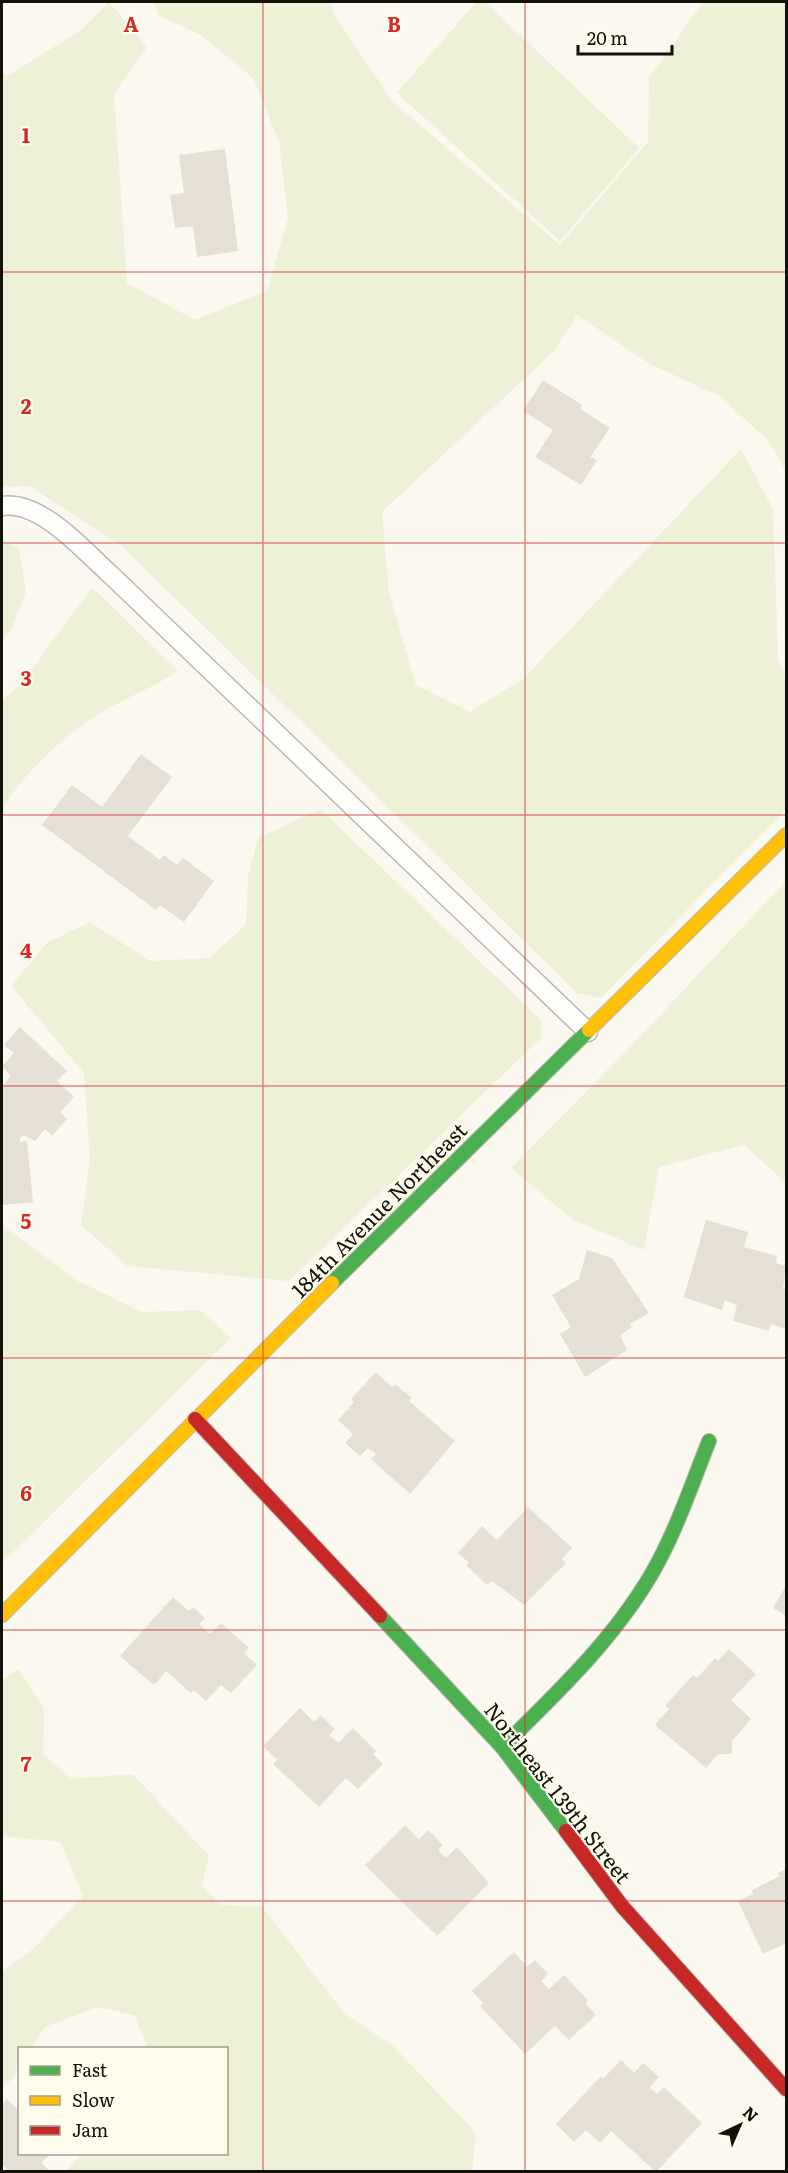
<svg xmlns="http://www.w3.org/2000/svg" width="788" height="2173" font-family="Literata,serif">
<style>
.green{fill:#eef1d8}
.building{fill:#e6dfd4}
.lines{fill:none;stroke-linecap:round;stroke-linejoin:round}
.lane-casing{stroke:#bab8af;stroke-width:21}
.fast-casing{stroke:#bab8af;stroke-width:16}
.slow-casing{stroke:#bab8af;stroke-width:16}
.jam-casing{stroke:#bab8af;stroke-width:16}
.lane{stroke:#fefefd;stroke-width:18}
.fast{stroke:#4caf50;stroke-width:14}
.slow{stroke:#ffc107;stroke-width:14}
.jam{stroke:#c62828;stroke-width:14}
.grid{fill:none;stroke:#d62828;stroke-width:1.5;stroke-opacity:0.55}
.labels{text-anchor:middle;dominant-baseline:central;stroke-width:4.5;stroke-linejoin:round;paint-order:stroke}
.street-label{font-size:21px;fill:#131208;stroke:#fefceb}
.grid-label{font-size:20px;text-anchor:middle;font-weight:bold;fill:#d62828;stroke:#fefceb;stroke-width:4.5;stroke-linejoin:round;paint-order:stroke}
</style>
<rect width="100%" height="100%" fill="#faf8ef"/>
<path class="green" d="M109 2 147 47 114 94 127 283 195 320 267 291 288 218 279 142 254 79 201 35 159 16 153 2H331L333 13 393 102 560 245 648 142 649 78 703 2H786V472L769 441 719 396 648 363 577 315 553 352 382 512 389 593 416 685 470 712 523 679 741 449 773 509 778 657 786 681V809L601 998 577 993 123 547 29 486 2 487V73L8 76 81 30Z
M476 2H485L639 148 560 241 397 93Z
M2 540 19 549 26 591 11 631 2 642Z
M92 587 178 671C154 687 129 696 104 711 69 731 20 775 2 811V700L23 682Z
M320 809 540 1019 542 1037 289 1281 127 1266 81 1225 90 1159 84 1073 11 986 47 943 90 922 150 961 210 958 246 924 248 877 258 838Z
M786 881V1183L744 1145 659 1167 644 1250 573 1220 511 1168 633 1044Z
M2 1224 76 1280 142 1312 200 1310 231 1338 2 1563Z
M18 1669 44 1708 43 1754 72 1779 133 1774 209 1856 202 1886 221 1905 262 1907 345 2014 393 2046 476 2133 472 2171H65L83 2154H226V2048H148L134 2015 98 2007 45 2027 31 2048H20C20 2065 16 2078 2 2088V1972L33 1949 83 1896 61 1842 2 1836V1680Z"/>
<path class="building" d="M225 149 238 251 197 257 193 226 175 228 170 195 184 193 179 155Z
M543 380 582 405 580 409 610 428 590 457 597 460 581 485 535 457 553 430 523 411Z
M141 754 172 777 128 836 160 860 164 855 177 865 183 858 214 881 184 922 160 905 156 910 42 825 72 785 102 807Z
M20 1027 67 1071 57 1081 74 1097 60 1112 67 1119 52 1136 45 1129 35 1141 23 1135 20 1138V1142L27 1141 33 1202 3 1205 2 1087 11 1076 2 1066 14 1053 4 1045Z
M706 1220 748 1232 744 1247 777 1256 776 1263 786 1266 783 1289 786 1290V1329L771 1324 769 1331 733 1321 737 1305 725 1300 722 1310 684 1297Z
M587 1250 612 1258 649 1313 630 1324 632 1327 620 1335 627 1350 585 1377 560 1334 571 1327 552 1295 579 1279Z
M376 1372 392 1387 395 1384 412 1398 409 1401 455 1441 410 1494 371 1459 376 1454 368 1448 360 1456 345 1443 353 1434 338 1420 354 1402 351 1399Z
M528 1507 572 1548 562 1559 566 1563 524 1605 492 1581 487 1585 466 1565 469 1563 458 1553 482 1526 497 1540Z
M786 1585V1616L773 1608Z
M173 1597 189 1611 193 1607 205 1618 199 1624 210 1634 221 1623 249 1648 244 1653 257 1665 231 1693 221 1685 206 1701 194 1690 191 1693 166 1671 154 1685 120 1656Z
M729 1649 756 1674 731 1700 751 1719 732 1741V1754H718L706 1768 655 1725 669 1709 665 1706 693 1675 697 1678 715 1658 718 1661Z
M300 1708 314 1722 320 1715 335 1729 329 1735 338 1743 353 1728 376 1751 373 1754 383 1764 358 1789 346 1778 319 1807 273 1764 277 1760 263 1746Z
M405 1825 419 1840 428 1830 443 1845 438 1850 446 1858 457 1847 489 1883 437 1936 365 1865Z
M786 1869V1943L763 1954 738 1901 753 1894 752 1890 780 1876 778 1873Z
M514 1952 527 1967 535 1960 548 1974 541 1981 549 1989 564 1975 588 2000 585 2003 596 2015 569 2040 555 2026 525 2054 480 2006 483 2003 472 1991Z
M621 2060 634 2073 643 2063 659 2077 650 2087 657 2094 664 2087 702 2123 656 2172 611 2131 600 2143 586 2130 574 2142 556 2124 600 2077 603 2079Z
M7 2099 18 2110 20 2109V2154H51L41 2162 50 2172H9L2 2164V2105Z"/>
<g class="lines">
<defs>
<path id="lane" d="M2 506C41 500 84 551 112 576L588 1032"/>
<path id="fast" d="M332 1283 589 1030
M380 1616 502 1747 566 1831
M502 1747C556 1694 612 1641 651 1575 676 1532 691 1486 709 1441"/>
<path id="slow" d="M589 1030 786 835
M2 1615 332 1283"/>
<path id="jam" d="M195 1419 380 1616
M566 1831 622 1906 786 2089"/>
</defs>
<use href="#lane" class="lane-casing"/>
<use href="#fast" class="fast-casing"/>
<use href="#slow" class="slow-casing"/>
<use href="#jam" class="jam-casing"/>
<use href="#lane" class="lane"/>
<use href="#fast" class="fast"/>
<use href="#slow" class="slow"/>
<use href="#jam" class="jam"/>
</g>
<path class="grid" d="M263 2V2172M525 2V2172M2 272H786M2 543H786M2 815H786M2 1086H786M2 1358H786M2 1630H786M2 1901H786"/>
<g class="labels">
<g class="street-label">
<text transform="translate(378 1209) rotate(-45)">184th Avenue Northeast</text>
<text transform="translate(559 1792) rotate(52)">Northeast 139th Street</text>
</g>
</g>
<g class="grid-label">
<text x="131" y="32">A</text>
<text x="394" y="32">B</text>
<text x="26" y="143">1</text>
<text x="26" y="414">2</text>
<text x="26" y="686">3</text>
<text x="26" y="958">4</text>
<text x="26" y="1229">5</text>
<text x="26" y="1501">6</text>
<text x="26" y="1772">7</text>
</g>
<rect width="788" height="2173" fill="none" stroke="#131208" stroke-width="6"/>
<rect x="18" y="2047" width="210" height="108" fill="#fefceb" stroke="#a09e90" stroke-width="1.5"/>
<rect x="30" y="2066" width="30" height="9" fill="#4caf50" stroke="#a09e90" stroke-width="1.5"/>
<text x="72" y="2077" font-size="18" fill="#131208">Fast</text>
<rect x="30" y="2096" width="30" height="9" fill="#ffc107" stroke="#a09e90" stroke-width="1.5"/>
<text x="72" y="2107" font-size="18" fill="#131208">Slow</text>
<rect x="30" y="2126" width="30" height="9" fill="#c62828" stroke="#a09e90" stroke-width="1.5"/>
<text x="72" y="2137" font-size="18" fill="#131208">Jam</text>
<g transform="translate(740 2125) rotate(44)" stroke="#fefceb" stroke-width="4.5" paint-order="stroke">
<path d="M0-4.5L10 22L0 15L-10 22Z" fill="#131208"/>
<text y="-9" font-size="16" font-weight="bold" text-anchor="middle" fill="#131208">N</text>
</g>
<path d="M578 45v9h94v-9" fill="none" stroke="#131208" stroke-width="3"/>
<text x="587" y="45" font-size="18" fill="#131208" stroke="#fefceb" stroke-width="4.5" paint-order="stroke">20 m</text>
</svg>
